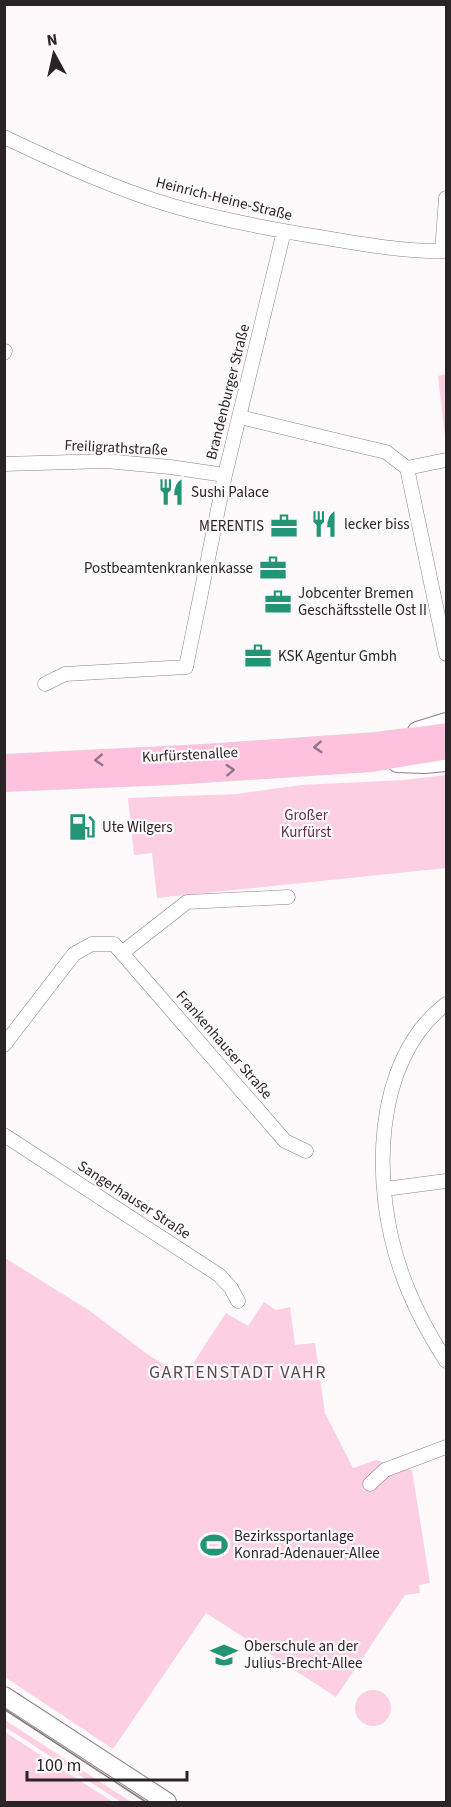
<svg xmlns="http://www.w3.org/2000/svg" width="451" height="1807" font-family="'Source Sans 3',sans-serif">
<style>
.green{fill:#fdcfe2}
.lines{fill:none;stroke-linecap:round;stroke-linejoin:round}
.street-casing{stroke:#8e7f85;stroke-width:15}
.secondary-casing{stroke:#8e7f85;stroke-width:20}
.primary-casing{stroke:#d9d8d8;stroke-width:22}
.street{stroke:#fff;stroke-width:14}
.secondary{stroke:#fff;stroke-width:18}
.primary{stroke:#fec2de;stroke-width:21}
.tram{stroke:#7f7a7c;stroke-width:1.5}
.oneway{stroke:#947382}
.labels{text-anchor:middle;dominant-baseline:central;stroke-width:4.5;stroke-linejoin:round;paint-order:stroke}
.street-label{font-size:15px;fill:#2a2427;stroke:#fefafb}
.poi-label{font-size:15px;fill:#2a2427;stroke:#fefafb;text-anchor:start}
.park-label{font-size:15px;fill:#672b49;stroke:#fefafb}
.quarter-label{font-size:18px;letter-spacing:1.5px;fill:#57484e;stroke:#fefafb}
</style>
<rect width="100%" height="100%" fill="#fefafb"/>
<path class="green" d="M446 374V437H445L438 376Z
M446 775V868L157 898 152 853 134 855 128 798 236 794 301 785 404 780Z
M5 1258 90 1311 150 1356 184 1377 226 1313 248 1326 264 1302 276 1310 290 1307 295 1345 315 1343 325 1413 353 1468 376 1460 412 1470 430 1583 419 1585 420 1593 405 1595 336 1697 206 1613 113 1749 5 1677Z
M355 1708a18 18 0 1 1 36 0a18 18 0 1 1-36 0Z
M5 1720 131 1802H121L5 1727Z
M4 1732H5L113 1802H5Z"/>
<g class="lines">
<defs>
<path id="street" d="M4 137C59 163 115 189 173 206 221 220 270 229 320 237 362 244 404 252 446 251
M442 251 446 198
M4 353 5 351
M240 417 335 440
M339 441 386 452 407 468 446 654
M4 464 106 461 170 467 225 475
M407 468 446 460
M45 684 65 674 186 667 225 475 284 231
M123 952 187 902 288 897
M446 1004C371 1061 372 1189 401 1271 412 1303 428 1333 446 1361
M4 1045 74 954 92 944H114L285 1141 306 1151
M4 1135 219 1275 231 1288 238 1301
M385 1189 446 1181
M370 1484 385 1470 446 1447"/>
<path id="secondary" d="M417 731 446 722
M397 763 424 764 446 762
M4 1696 167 1802"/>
<path id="primary" d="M4 765 204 755 376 743 446 734
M4 781 172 774 372 761 446 749"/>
</defs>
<use href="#street" class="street-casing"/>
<use href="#secondary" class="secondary-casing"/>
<use href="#primary" class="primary-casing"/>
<use href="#street" class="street"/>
<use href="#secondary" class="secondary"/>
<use href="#primary" class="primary"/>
<path class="tram" d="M4 1709 146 1802"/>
</g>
<defs><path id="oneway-chevron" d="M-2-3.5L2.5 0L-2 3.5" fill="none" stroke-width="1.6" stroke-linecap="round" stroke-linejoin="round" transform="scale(1.5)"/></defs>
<g class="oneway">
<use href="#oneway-chevron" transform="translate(318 747) rotate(176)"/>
<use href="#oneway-chevron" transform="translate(99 760) rotate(177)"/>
<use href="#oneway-chevron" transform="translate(230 770) rotate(-3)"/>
</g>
<defs>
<symbol id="restaurant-bare" viewBox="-9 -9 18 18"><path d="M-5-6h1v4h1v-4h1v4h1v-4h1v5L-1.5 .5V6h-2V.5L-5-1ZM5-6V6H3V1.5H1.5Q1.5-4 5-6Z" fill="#229577" stroke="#fefafb" stroke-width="2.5" paint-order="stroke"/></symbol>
<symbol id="office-bare" viewBox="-9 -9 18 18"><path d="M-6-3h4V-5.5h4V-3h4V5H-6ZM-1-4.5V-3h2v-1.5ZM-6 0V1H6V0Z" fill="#229577" stroke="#fefafb" stroke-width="2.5" paint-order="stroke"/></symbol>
<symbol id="fuel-bare" viewBox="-9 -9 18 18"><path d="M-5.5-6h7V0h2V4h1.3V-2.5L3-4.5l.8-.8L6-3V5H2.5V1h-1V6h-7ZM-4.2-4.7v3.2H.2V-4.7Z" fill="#229577" stroke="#fefafb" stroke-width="2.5" paint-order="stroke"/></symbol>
<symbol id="stadium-bare" viewBox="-9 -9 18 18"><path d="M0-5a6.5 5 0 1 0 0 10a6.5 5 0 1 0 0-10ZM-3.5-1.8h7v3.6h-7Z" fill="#229577" stroke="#fefafb" stroke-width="2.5" paint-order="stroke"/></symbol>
<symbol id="school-bare" viewBox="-9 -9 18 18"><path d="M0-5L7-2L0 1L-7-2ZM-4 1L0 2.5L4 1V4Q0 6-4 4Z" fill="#229577" stroke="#fefafb" stroke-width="2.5" paint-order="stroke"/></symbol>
</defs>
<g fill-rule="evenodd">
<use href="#restaurant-bare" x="152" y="473" width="38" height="38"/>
<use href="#restaurant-bare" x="305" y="505" width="38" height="38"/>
<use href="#office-bare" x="265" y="507" width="38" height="38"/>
<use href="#office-bare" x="254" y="549" width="38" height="38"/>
<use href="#office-bare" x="259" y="583" width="38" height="38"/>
<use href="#office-bare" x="239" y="637" width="38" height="38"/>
<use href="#fuel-bare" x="63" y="808" width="38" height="38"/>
<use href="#stadium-bare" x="195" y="1526" width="38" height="38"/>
<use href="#school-bare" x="205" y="1636" width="38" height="38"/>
</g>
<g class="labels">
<g class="street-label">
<text transform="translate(224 199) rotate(14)">Heinrich-Heine-Straße</text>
<text transform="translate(228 392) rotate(-76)">Brandenburger Straße</text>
<text transform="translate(116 448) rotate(3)">Freiligrathstraße</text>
<text transform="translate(190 755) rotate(-3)">Kurfürstenallee</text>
<text transform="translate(224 1045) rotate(49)">Frankenhauser Straße</text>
<text transform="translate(134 1200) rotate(33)">Sangerhauser Straße</text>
</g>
<g class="poi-label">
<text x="191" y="492">Sushi Palace</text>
<text x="344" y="524">lecker biss</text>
<text x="264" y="526" text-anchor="end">MERENTIS</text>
<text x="253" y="568" text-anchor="end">Postbeamtenkrankenkasse</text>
<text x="298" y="593">Jobcenter Bremen<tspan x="298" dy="17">Geschäftsstelle Ost II</tspan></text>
<text x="278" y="656">KSK Agentur Gmbh</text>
<text x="102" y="827">Ute Wilgers</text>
<text x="234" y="1536">Bezirkssportanlage<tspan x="234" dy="17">Konrad-Adenauer-Allee</tspan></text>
<text x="244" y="1646">Oberschule an der<tspan x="244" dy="17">Julius-Brecht-Allee</tspan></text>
</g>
<g class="park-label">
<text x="306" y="815">Großer<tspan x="306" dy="17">Kurfürst</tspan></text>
</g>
<g class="quarter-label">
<text x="238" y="1372">GARTENSTADT VAHR</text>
</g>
</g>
<rect width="451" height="1807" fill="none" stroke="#2a2427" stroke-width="12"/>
<g transform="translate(54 54) rotate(352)" stroke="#fefafb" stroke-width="4.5" paint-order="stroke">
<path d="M0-4.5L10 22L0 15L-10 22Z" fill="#2a2427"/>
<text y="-9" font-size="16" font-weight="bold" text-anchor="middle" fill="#2a2427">N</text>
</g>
<path d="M27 1771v9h160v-9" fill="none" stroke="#2a2427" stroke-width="3"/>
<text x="36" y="1771" font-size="18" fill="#2a2427" stroke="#fefafb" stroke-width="4.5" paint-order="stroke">100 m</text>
</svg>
